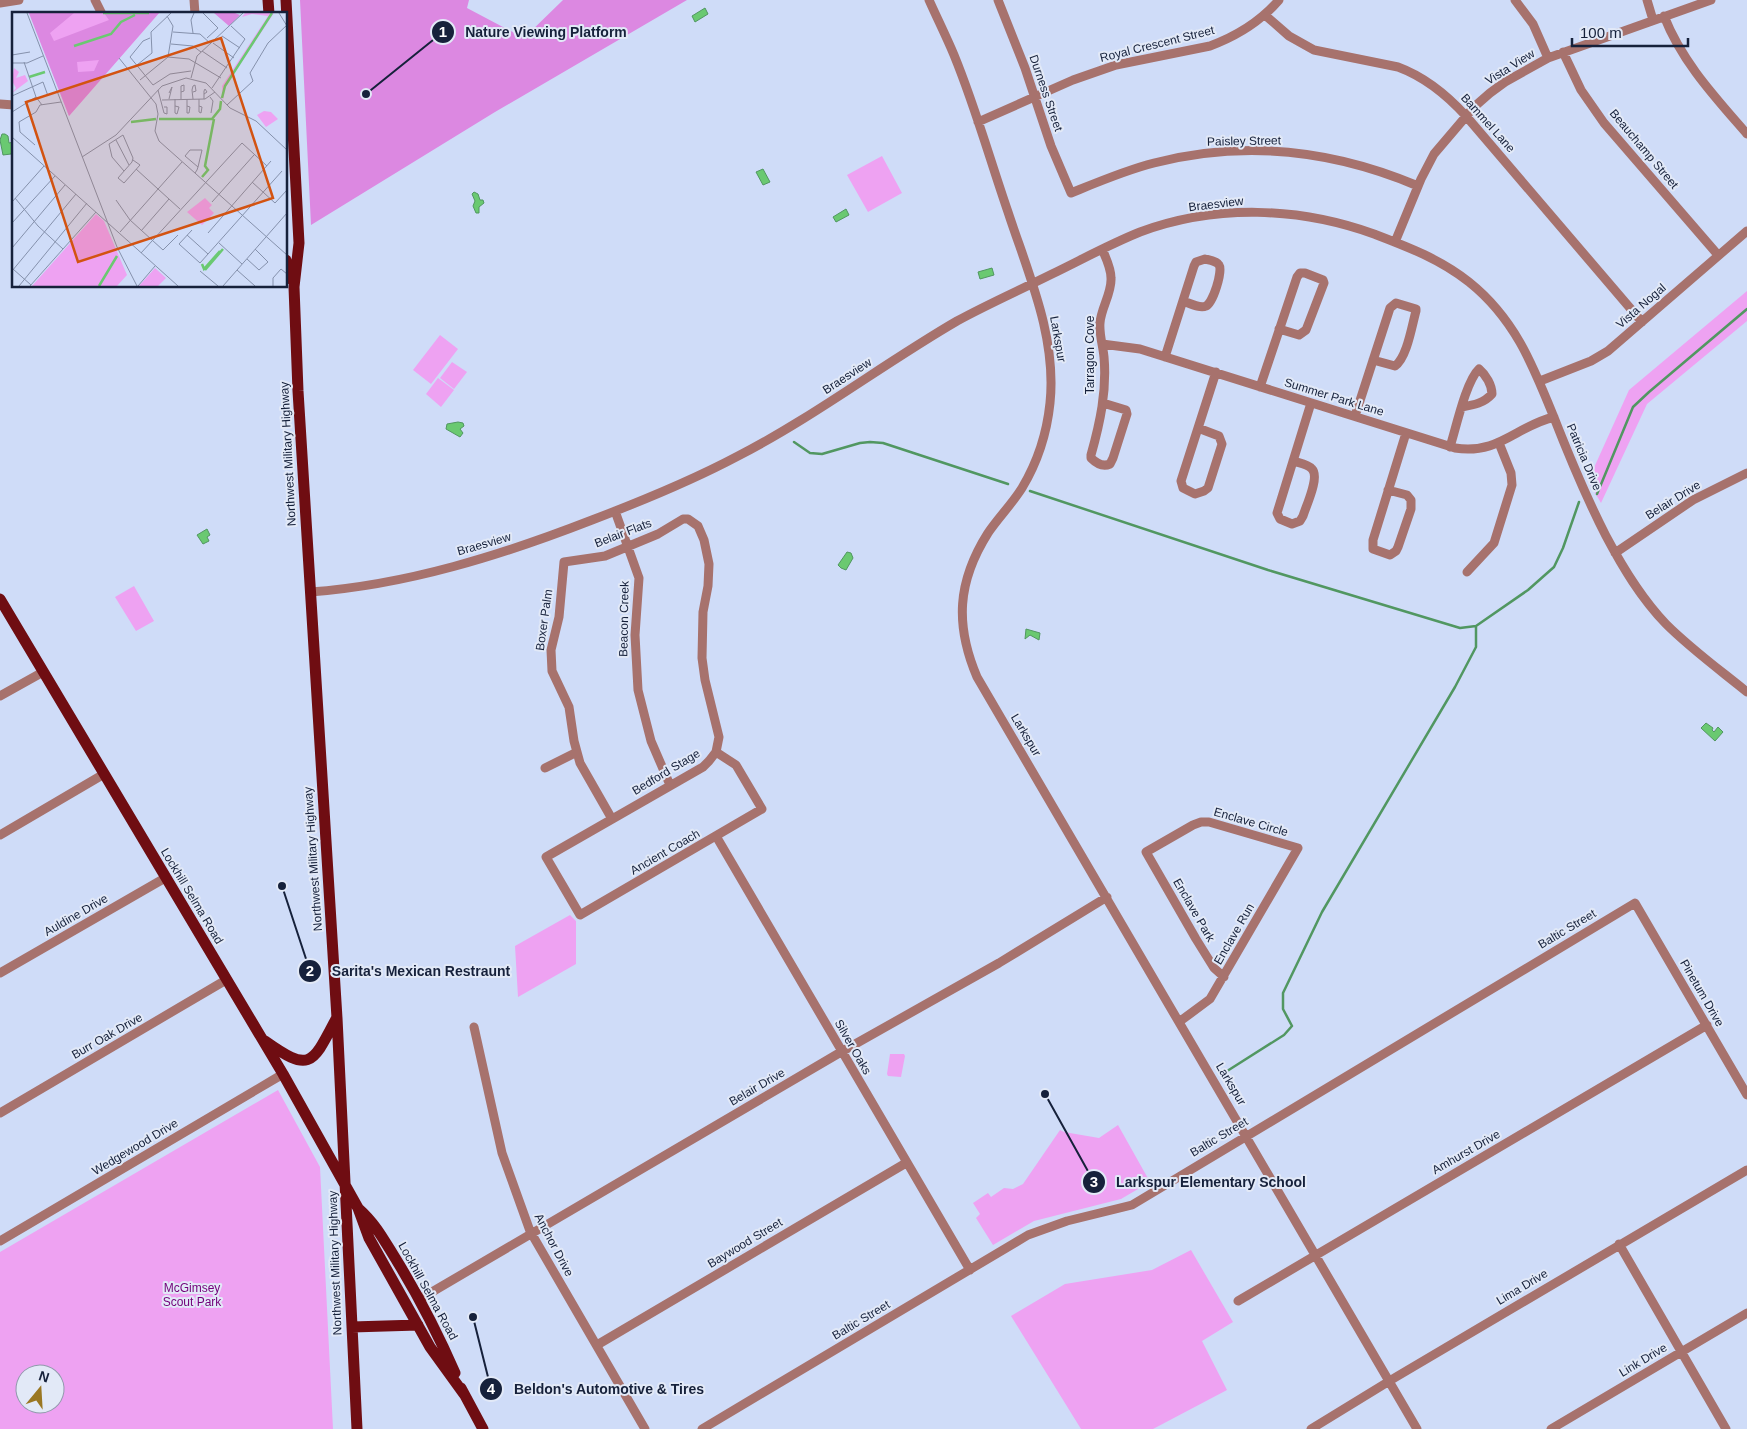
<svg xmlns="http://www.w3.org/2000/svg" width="1747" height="1429" font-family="Arial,sans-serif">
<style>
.green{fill:#eea2f2;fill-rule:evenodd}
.forest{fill:#dc88e1}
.water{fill:#6ac971;stroke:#519761}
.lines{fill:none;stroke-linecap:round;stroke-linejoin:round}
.stream{stroke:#519761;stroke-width:2.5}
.minor{stroke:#a7726d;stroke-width:9}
.major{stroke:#6f0d12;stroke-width:11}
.labels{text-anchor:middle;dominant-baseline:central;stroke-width:4;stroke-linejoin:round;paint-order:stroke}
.street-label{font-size:12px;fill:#16213b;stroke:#e2e9f7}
.park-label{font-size:12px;fill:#720079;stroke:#e2e9f7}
.inset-river{fill:none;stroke:#6ac971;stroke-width:2.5}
.inset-road{fill:none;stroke:#8591ac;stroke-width:1}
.view{fill:#d35311;fill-opacity:0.15;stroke:#d35311;stroke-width:2.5}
.inset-edge{fill:none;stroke:#16213b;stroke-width:2.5}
.leader{fill:none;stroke:#16213b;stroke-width:2}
.callout-dot{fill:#16213b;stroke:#e2e9f7;stroke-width:2}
.mark-label{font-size:15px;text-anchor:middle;font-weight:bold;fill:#fff}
.callout-label{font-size:14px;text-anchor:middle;font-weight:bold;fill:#16213b;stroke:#e2e9f7;stroke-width:4;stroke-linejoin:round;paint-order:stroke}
</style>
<rect width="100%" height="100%" fill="#cfdcf8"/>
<path class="green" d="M882 156 902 193 868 212 847 175Z
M1747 291V321L1647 404 1601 503 1588 481 1629 390Z
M440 335 458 349 431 384 413 370Z
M452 362 467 372 454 389 440 378Z
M438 378 454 390 441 407 426 394Z
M134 586 154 621 136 631 115 597Z
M570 915 576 921V964L518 997 515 946Z
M890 1054H904L905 1056 901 1077 888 1076 887 1074Z
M278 1090 320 1167 333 1429H0V1252ZM25 1374H55V1404H25Z
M1118 1125 1150 1182 1121 1199 1034 1221 993 1245 976 1218 980 1214 973 1203 988 1193 991 1197 1004 1188 1013 1189 1023 1184 1060 1130 1064 1132 1099 1138Z
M1191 1250 1233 1322 1202 1341 1227 1390 1153 1429H1081L1011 1316 1065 1284 1152 1270Z"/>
<path class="forest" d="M300 0H469L467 8 524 38 563 0H687L495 112 311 225Z"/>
<path class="water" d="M705 8 708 14 695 22 692 16Z
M2 134H5L8 136 9 143 14 142V148L11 154 3 155 0 140Z
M763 169 770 182 763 185 756 172Z
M474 192 478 194 480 200H483L484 203 479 207V213H476L473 206 475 201 472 194Z
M846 209 849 215 836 222 833 217Z
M992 268 994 275 980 279 978 272Z
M458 422 463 423 464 426 460 429 463 433 460 437 446 429 447 424Z
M207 529 210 535 207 537 209 541 203 544 197 535Z
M847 552 851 553 853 558 846 570 841 568 838 565Z
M1026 629 1040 633 1039 640 1030 635 1025 639Z
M1706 723 1713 728 1712 730 1714 732 1718 727 1723 732 1715 741 1701 728Z"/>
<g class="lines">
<path class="stream" d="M794 442 810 453 822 454 860 443 870 442 883 443 1008 484
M1030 491 1268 570 1460 628 1476 626 1528 590 1554 567 1563 548 1579 502
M1597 494 1633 407 1649 392 1747 309
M1224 1073 1284 1035 1292 1026 1283 1009V993L1322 912 1455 687 1476 647V626"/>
<path class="minor" d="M95 0 102 14
M194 0 195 14
M929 0C937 18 946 36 954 55 975 106 990 160 1008 212 1028 273 1057 337 1050 403 1047 432 1037 463 1022 488 1012 504 998 518 988 533 957 582 955 625 977 677L1417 1429
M998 0 1025 68 1051 146 1071 193C1098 182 1126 170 1154 163 1244 140 1333 150 1418 186
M1515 0 1533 24 1548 58
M1647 0 1653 20
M0 3 19 0
M1265 15 1289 36 1314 50 1398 67C1425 77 1446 94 1466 116L1642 322
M1664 16C1682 62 1715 97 1747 134
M1563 52 1581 90 1604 123 1718 255
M0 104 14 105
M978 122 1073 80 1116 65 1210 46C1237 36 1260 22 1279 0
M1395 242 1421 179 1434 154 1474 107 1490 93 1505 82 1548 58 1711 0
M1102 249C1106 258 1111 268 1111 278 1112 293 1101 308 1100 323 1099 334 1103 346 1104 357 1107 391 1100 423 1091 455V458C1096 463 1103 467 1110 464L1113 458 1127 414 1126 410 1103 403
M1102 344 1140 349 1455 448C1499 455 1516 426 1554 417
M1165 357 1194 266 1196 262 1205 259C1209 260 1217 261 1219 265 1223 271 1213 303 1206 306 1200 309 1189 303 1183 301
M1540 381 1591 361 1608 351 1747 231
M1260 387 1297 277 1300 273H1305L1323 280 1324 283 1306 330 1299 335 1279 329
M1355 416 1390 308 1396 303 1416 309V311C1412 325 1407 358 1395 366L1373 360
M1198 428 1219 436 1222 444 1208 488 1204 491 1195 494 1183 488 1181 481 1216 372
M1450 447C1456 428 1466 381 1479 369 1486 375 1492 385 1492 394 1484 403 1474 405 1462 407
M1293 461C1299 463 1308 464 1312 469 1320 477 1306 506 1303 516L1300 521 1292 524 1280 519 1277 513 1311 403
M1388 490 1407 495 1411 500V509L1398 547 1396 551 1390 555 1373 549V540L1406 433
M615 511 639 578 635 635 638 690 651 741 670 785
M1615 553 1693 500 1747 473
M1467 572 1494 543 1512 485 1511 473 1499 443
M310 592C407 585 502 555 592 520 642 501 691 481 738 456 814 417 883 364 957 321 988 304 1020 290 1052 274 1081 260 1110 244 1140 232 1216 204 1299 207 1374 234 1408 247 1440 259 1469 282 1514 318 1532 363 1553 415 1569 456 1586 497 1606 536 1623 568 1641 598 1666 624 1691 649 1720 670 1747 692
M0 696 43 672
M545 768 577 752
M612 819 580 763 574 741 569 707 552 671 551 650 559 617 564 562 605 556 658 534 683 519H688L698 526 704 540 709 564 708 586 703 612 702 658 705 680 719 737 716 752 709 761 703 767 546 857 580 915 762 809 736 765 716 752
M0 835 104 774
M716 836 970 1270
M0 973 165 878
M1179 1022 1210 999 1298 848 1209 822H1201L1193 825 1146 852 1196 939 1214 968 1224 977
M474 1027 502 1153 530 1231 645 1429
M0 1113 226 980
M0 1241 283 1074
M1619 1244 1726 1429
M420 1299 841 1052 999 963 1107 897
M1238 1301 1707 1025
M597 1345 906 1163
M702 1429 1028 1235 1067 1221 1132 1205 1635 903 1747 1095
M1311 1429 1396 1377 1747 1170
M1551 1429 1747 1313"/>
<path class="major" d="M268 0 269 14
M286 0 299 243 294 287 298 391 337 1018 357 1429
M286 260 292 280
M0 599 283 1074 358 1208 369 1238 430 1347 464 1394
M265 1041C310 1073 312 1065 336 1019
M359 1209C376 1224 385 1242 397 1261 419 1297 438 1334 455 1373
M352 1327 418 1325
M461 1388 483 1429"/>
</g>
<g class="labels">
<g class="street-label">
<text transform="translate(1157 44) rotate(-14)">Royal Crescent Street</text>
<text transform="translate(1510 67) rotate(-32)">Vista View</text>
<text transform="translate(1046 93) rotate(71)">Durness Street</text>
<text transform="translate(1488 123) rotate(48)">Bammel Lane</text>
<text transform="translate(1244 141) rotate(-1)">Paisley Street</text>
<text transform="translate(1644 149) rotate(50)">Beauchamp Street</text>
<text transform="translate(1216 204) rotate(-7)">Braesview</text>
<text transform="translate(1641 306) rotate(-41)">Vista Nogal</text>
<text transform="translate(1058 339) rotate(80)">Larkspur</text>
<text transform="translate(1090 355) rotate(-90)">Tarragon Cove</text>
<text transform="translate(847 376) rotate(-33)">Braesview</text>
<text transform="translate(1334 397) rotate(17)">Summer Park Lane</text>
<text transform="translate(288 454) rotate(-93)">Northwest Military Highway</text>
<text transform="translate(1584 457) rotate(67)">Patricia Drive</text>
<text transform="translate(1673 500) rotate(-32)">Belair Drive</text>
<text transform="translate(623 533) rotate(-21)">Belair Flats</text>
<text transform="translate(484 544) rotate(-16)">Braesview</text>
<text transform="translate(624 619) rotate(-89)">Beacon Creek</text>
<text transform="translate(544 620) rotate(-82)">Boxer Palm</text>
<text transform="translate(1026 735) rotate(59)">Larkspur</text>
<text transform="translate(666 772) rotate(-31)">Bedford Stage</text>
<text transform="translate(1251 822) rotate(16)">Enclave Circle</text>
<text transform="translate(665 852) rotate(-30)">Ancient Coach</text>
<text transform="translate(313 859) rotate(-94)">Northwest Military Highway</text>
<text transform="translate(192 896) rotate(59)">Lockhill Selma Road</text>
<text transform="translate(1194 910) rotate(60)">Enclave Park</text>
<text transform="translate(76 915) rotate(-30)">Auldine Drive</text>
<text transform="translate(1567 929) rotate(-31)">Baltic Street</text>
<text transform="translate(1234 934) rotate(-60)">Enclave Run</text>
<text transform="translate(1702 993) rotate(60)">Pinetum Drive</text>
<text transform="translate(107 1036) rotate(-30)">Burr Oak Drive</text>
<text transform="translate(853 1047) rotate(60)">Silver Oaks</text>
<text transform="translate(1231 1084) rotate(59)">Larkspur</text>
<text transform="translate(757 1087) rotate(-30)">Belair Drive</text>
<text transform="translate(1219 1137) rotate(-31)">Baltic Street</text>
<text transform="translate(135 1147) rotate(-31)">Wedgewood Drive</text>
<text transform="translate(1466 1152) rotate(-30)">Amhurst Drive</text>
<text transform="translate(745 1243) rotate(-31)">Baywood Street</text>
<text transform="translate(554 1245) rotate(62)">Anchor Drive</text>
<text transform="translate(335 1263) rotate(-92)">Northwest Military Highway</text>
<text transform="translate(1522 1287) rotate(-31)">Lima Drive</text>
<text transform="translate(428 1291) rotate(61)">Lockhill Selma Road</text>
<text transform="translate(861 1320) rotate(-31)">Baltic Street</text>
<text transform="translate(1643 1360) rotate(-31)">Link Drive</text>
</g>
<g class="park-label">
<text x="192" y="1288">McGimsey<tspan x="192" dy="14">Scout Park</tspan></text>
</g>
</g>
<g transform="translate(12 12)">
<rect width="275" height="275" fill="#cfdcf8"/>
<path d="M17 1H147L57 104ZM233 1H262L213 75 211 88 210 74 256 4 240 2 230 5ZM2 56 7 60 4 66 13 63 16 69 0 81 4 76 0 69ZM252 99 259 100 266 107 254 115 245 103ZM193 186 200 193 197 196 202 201 190 213 175 200ZM84 202 92 209 115 263 105 274H20ZM143 256 154 266 146 274H127Z" fill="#eea2f2"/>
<path d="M17 1H62L38 21 42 29 97 8 92 1H147L57 104ZM87 48 82 59 66 60 65 50ZM202 1H223L228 3 217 14Z" fill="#dc88e1" fill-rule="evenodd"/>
<path class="inset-river" d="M91 1H137M62 34 99 22 109 10 123 3M17 65 33 60M210 86 213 74 260 1M147 107H200L208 97 209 89M119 110 144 107M190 165 196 158 193 154 202 107M190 252 192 257 208 239M193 258 211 237M87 274 105 244"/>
<path class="inset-road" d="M15 1 105 235 125 274M191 1 206 16 195 26M267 1 275 14M161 20 188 22 199 32M181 21 179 8 182 1M210 24 228 36M138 26 131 29 118 45 141 73 158 62 179 59M201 31 222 46M159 32 181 34 189 40M190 39 215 56M0 43 18 40M156 45 177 47 209 66M107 46 144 92 146 102 143 119 147 129 275 243M12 50 24 85 30 93M0 51H15L31 44M125 53 140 41 139 20 159 1M179 66 185 44 231 1M128 68 156 45 161 14 155 4M200 76 233 27 219 14M146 78 152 101 155 102V95H152M181 80 184 79 183 73 181 74 180 78 181 87M157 81 160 75 157 87M192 82 195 80 193 77 192 79V87M0 84 31 70 36 84M198 85 201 89 199 101M163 87V101L165 102 167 95 163 94M169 87V74L172 73V79L169 80M175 87V101H177L178 95 175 94M187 87V100L189 101 190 95 187 94M150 88 193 87 203 80M215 93 241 69 238 61 256 31 275 13M0 100 24 85M0 125 116 229M104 128 117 153M23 133 8 120 7 110 24 100 28 93 49 90M70 145 104 123 150 74 174 66 194 71 218 96 244 109 275 138M124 157 168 197M112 159 100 145 97 132 111 123 121 146 120 150 106 166 112 171 128 153 121 148M183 161 185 158 186 155 190 138H178L173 144 186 155M240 170 263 191 275 178M3 186 26 214 51 237M104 188 118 208 151 238 166 223M0 190 32 154M200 190 242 143M0 211 43 164M180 218 167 232 188 251 270 159M129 219 157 187M108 220 170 150M196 221 259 149M175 223 196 242M115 228 166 274M207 231 230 252M0 236 53 173M129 241 230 131 255 154M235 247 247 258 256 250 243 237M1 257 19 273M225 258 243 274M0 259 64 182M188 259 206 274M7 274 75 191M18 274 84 200M126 274 143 254M211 274 275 201M261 274V266L269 257 275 262"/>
<path class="view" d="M209 26 261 186 66 250 14 90Z"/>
<rect width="275" height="275" class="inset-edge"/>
</g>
<path class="leader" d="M366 94L443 32M282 886L310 971M1045 1094L1094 1182M473 1317L491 1389"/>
<g class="callout-dot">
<circle cx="366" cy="94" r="5"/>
<circle cx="282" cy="886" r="5"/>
<circle cx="1045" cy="1094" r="5"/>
<circle cx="473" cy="1317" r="5"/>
<circle cx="443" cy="32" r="12"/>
<circle cx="310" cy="971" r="12"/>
<circle cx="1094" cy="1182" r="12"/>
<circle cx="491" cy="1389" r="12"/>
</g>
<g class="mark-label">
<text x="443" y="37">1</text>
<text x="310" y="976">2</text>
<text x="1094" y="1187">3</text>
<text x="491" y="1394">4</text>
</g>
<g class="callout-label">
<text x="546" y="37">Nature Viewing Platform</text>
<text x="421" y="976">Sarita's Mexican Restraunt</text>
<text x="1211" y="1187">Larkspur Elementary School</text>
<text x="609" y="1394">Beldon's Automotive &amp; Tires</text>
</g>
<g transform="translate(40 1389) rotate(18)"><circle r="24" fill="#e2e9f7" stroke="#9099ac"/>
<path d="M0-4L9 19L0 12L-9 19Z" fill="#9a7722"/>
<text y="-8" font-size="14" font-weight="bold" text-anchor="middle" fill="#16213b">N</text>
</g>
<path d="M1572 38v8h116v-8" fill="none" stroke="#16213b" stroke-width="2.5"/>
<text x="1580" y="38" font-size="15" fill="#16213b" stroke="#e2e9f7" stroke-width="4" paint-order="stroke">100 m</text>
</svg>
